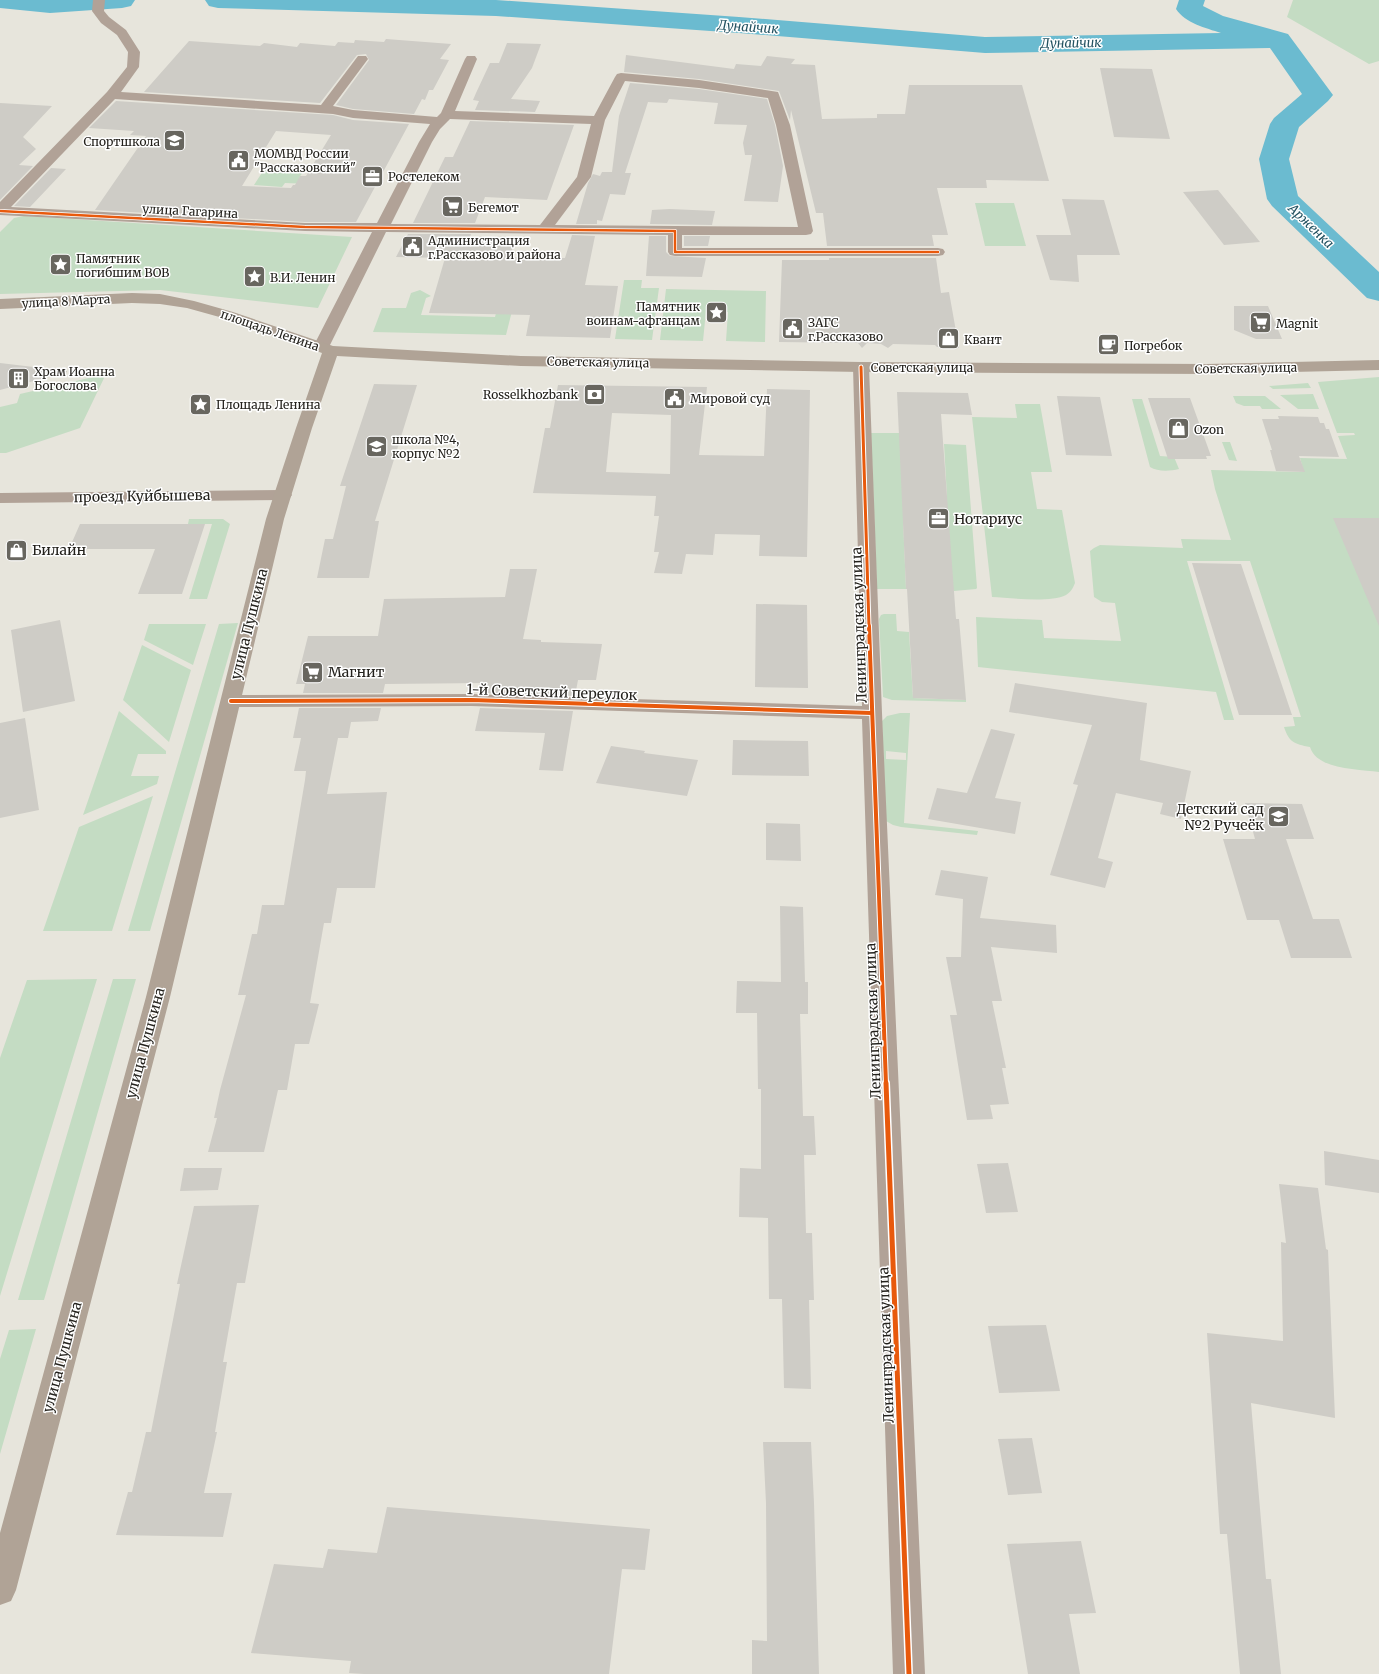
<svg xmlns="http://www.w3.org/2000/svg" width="1379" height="1674" font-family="Merriweather,serif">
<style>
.green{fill:#c4dcc3;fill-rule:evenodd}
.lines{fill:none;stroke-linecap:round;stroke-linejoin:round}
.river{fill:#6bbbd0;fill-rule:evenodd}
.building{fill:#ceccc6;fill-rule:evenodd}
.minor{fill:#b1a297;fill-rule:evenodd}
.major{fill:#b0a396;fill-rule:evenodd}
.cycleway-far3-casing{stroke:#fff;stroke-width:4}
.cycleway-far2-casing{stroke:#fff;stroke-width:5}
.cycleway-far1-casing{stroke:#fff;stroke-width:6}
.cycleway-casing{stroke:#fff;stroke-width:8}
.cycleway-far3{stroke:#e8590c;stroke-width:2.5}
.cycleway-far2{stroke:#e8590c;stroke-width:3}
.cycleway-far1{stroke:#e8590c;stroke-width:4}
.cycleway{stroke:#e8590c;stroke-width:5}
.labels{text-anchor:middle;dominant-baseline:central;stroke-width:3;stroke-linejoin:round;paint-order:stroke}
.far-poi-label{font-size:12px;fill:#23211c;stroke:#fff;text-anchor:start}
.far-street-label{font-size:12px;fill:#23211c;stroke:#fff}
.far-water-label{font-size:13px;font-style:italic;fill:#235261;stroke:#fff}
.street-label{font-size:14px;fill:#23211c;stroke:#fff}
.poi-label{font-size:14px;fill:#23211c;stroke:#fff;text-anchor:start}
</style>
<rect width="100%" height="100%" fill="#e7e5dc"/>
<path class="green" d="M1293 0H1379V61L1369 64 1287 17Z
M265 168 304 170 299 178 313 184 285 183 282 187 254 185Z
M975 203H1014L1026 246H985Z
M24 216 352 237 318 308 160 290 0 294V232L14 218Z
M624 280H642L641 288H659L652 340 615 339Z
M666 289 766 291 765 342 726 341 728 312 706 311 703 341 660 340Z
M420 290 431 296 426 298 421 315 495 317 499 302 514 303 506 335 373 332 382 308H406L411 293Z
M106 374 80 428 6 453H0V407L17 403 20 394Z
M1379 377V772C1358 769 1317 770 1310 747 1294 744 1289 742 1284 727L1295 726 1293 717H1301L1250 561H1187L1234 720H1224L1216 692 978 667 976 617 1042 620 1044 638 1121 641 1115 603 1102 602 1094 597 1090 551 1094 548 1100 545 1183 548 1181 539 1231 540 1215 489 1211 470 1304 472 1300 458 1347 459 1338 436 1355 435 1354 433H1337L1318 382Z
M1308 383 1311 388 1273 389 1269 386Z
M1313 394 1319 409H1298L1280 395Z
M1233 396H1265L1281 409H1262L1260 406H1244L1236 403Z
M1132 399H1142L1160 456 1174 457 1179 469C1170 471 1158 472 1150 467Z
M1015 404H1040L1052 472H1031L1037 509 1062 510 1075 583C1073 588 1071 592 1066 595 1050 603 1011 598 992 597L972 417 1017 418Z
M871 433H899L947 497 944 444 966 445 977 588 976 589 954 591 903 519 906 589H877Z
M1222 442H1230L1237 461 1229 460Z
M189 519H223L230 524 207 599H189L212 524H188Z
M884 614H896L897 631 909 632 913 698 966 700V702L892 700 883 697 879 619 881 615Z
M238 623 150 931H128L219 624Z
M149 624H206L193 665 144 640Z
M142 645 191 670 169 742 123 700Z
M119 711 166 751V754H138L131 776H159L157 784 83 815Z
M900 713H910L904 823 978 831 977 835 901 827 893 825 886 821 882 721 887 716ZM886 751 906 753V760L886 759Z
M153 796 112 931H43L79 827Z
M97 979 0 1296V1058L27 980Z
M113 979H136L44 1300H18Z
M36 1329 0 1454V1359L9 1330Z"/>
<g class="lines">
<path class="river" d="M0 0H135L131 6 122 8 50 13 0 8Z
M205 0H496L739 17 985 37 1221 33C1206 28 1185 23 1176 9L1179 0H1205L1203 6 1223 16 1288 34 1333 95 1328 101 1299 127 1289 159 1298 196 1379 272V301L1367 298 1272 206 1267 199 1259 159 1270 124 1274 118 1302 94 1270 48 985 53 739 33 496 16 218 8 209 6Z"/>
</g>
<path class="building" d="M386 39 451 44 440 59 449 60 433 90H429L425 100 422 99 414 114 353 109 336 105 369 60 366 54 357 55 320 103 144 92 189 41 260 46 264 43 297 47 300 43 335 46 338 42 354 43 355 40 384 42Z
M507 43 541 44 532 68 511 99 540 101 535 112 475 110 479 101 473 100 476 93 490 63H499Z
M626 55 734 69 736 64 761 66 767 56 795 59 791 64 815 65 822 119 877 118V114H905L909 85H1022L1049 181 986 180 987 188H937L948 235H932L934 246H827L823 213H816L791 110 790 120 779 91 699 79 624 72Z
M1100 68 1152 69 1170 139 1114 137Z
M630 83 699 89 767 99 775 125 783 166 778 202 744 201 752 155H745L743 143 747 125 714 124 718 103 669 99 667 103 648 102 625 173H631L625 195 610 194 602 221 597 220V224H576L588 183 593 174 600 176 602 172H612L619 116Z
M116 101 333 115 353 120 409 124 356 222H305L95 210 146 136 130 135 134 131 89 128ZM276 131 331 135 306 176H300L295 185H293L291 188 242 186Z
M0 103 52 106 23 137 36 149 19 165 33 166 0 200Z
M470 121 574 125 547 200 485 197 475 223H413L445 157H453Z
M51 168 66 169 30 207 14 206Z
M1218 190 1260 242 1224 245 1183 192Z
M1062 199 1104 200 1120 255H1077L1079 282 1050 280 1036 235H1071Z
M670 209 715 211 712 225 650 224 652 210Z
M408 234H471L469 240 514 242 510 257 565 258 572 235 595 236 585 285 618 286 610 338 526 336 530 315 429 313 445 258 396 257Z
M649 236H666V252L670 256 706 258 702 277 646 276Z
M684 236H710L708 246H684Z
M829 258H936L941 293 949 292 959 348 937 347 935 345 893 344 888 348 881 344 867 343 862 348 858 343 779 342 782 260H829Z
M1234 306H1268L1282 339H1256L1234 330Z
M0 363 67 371V372L0 390Z
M374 384 417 385 375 521H379L369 578H317L325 539H333L346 486H340Z
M558 385 707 387 699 455 764 456 767 389 810 390 807 557 759 556 760 535 715 534 713 555 686 554 682 574 654 573 659 552H654L659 516H654L656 496 533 493 545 428H550ZM612 413 671 415 670 474 606 472Z
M897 392 968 393 972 415 941 414 956 619H959L966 700 913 698 907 589H906Z
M1057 396 1100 397 1112 456 1066 455Z
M1148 398H1190L1211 456H1206L1207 459H1168Z
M1278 416 1318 417 1320 423H1324L1326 429H1329L1339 457 1299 456 1305 472 1276 471 1270 450H1272L1262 419H1279Z
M1333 518H1379V626Z
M80 524H205L182 594H138L155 549H69Z
M1192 563 1241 564 1292 715H1239Z
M510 569H537L523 639 541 640V642L602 644 596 680H578L575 696 483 693 485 683 385 684 383 693H303L305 684H296L308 636H378L384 599 505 597Z
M756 604 807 605 808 688 755 687Z
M60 620 75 701 23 712 11 630Z
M1015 683 1147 703 1140 760 1191 771 1181 819 1160 814 1163 803 1116 793 1098 858 1113 862 1105 888 1050 875 1078 785 1073 784 1092 725 1009 712Z
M299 708H381L378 721 351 722 348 738H338L327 794 387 792 375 888H337L331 923H324L310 1003 319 1004 309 1044H295L287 1090H278L264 1152H208L217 1118H214L220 1090 246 995H238L252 934H257L262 905H284L305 780 306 771H294L301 738H293Z
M480 708 573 711 563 771 539 770 545 733 475 731Z
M25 718 39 810 0 818V723Z
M991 729 1015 734 995 798 1021 802 1015 834 928 819 937 788 967 793Z
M733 740 808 741 809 776 732 775Z
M611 746 645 751 644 753 698 760 687 796 596 783Z
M1245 803 1302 804 1314 839H1286L1313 919H1339L1352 958H1291L1279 920H1247L1223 839H1255Z
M766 823 800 824 801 861 766 860Z
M941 870 988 877 980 918 1056 925 1057 953 991 947 1002 1001H992L1006 1068H1002L1009 1104 990 1105 993 1119 967 1120 950 1015H957L946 957H961L963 899 935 895Z
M780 906 803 907 805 982H808V1014H800L803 1116H814L816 1155H804L806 1233H812L814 1300H809L811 1389 784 1388 782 1299H769L768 1218 739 1217 740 1168 761 1169V1089H758L757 1013H736L737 981 781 982Z
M1324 1151 1379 1160V1193L1325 1185Z
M1008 1163 1018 1212 986 1213 977 1164Z
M184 1168H222L218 1190 180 1191Z
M1279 1184 1318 1188 1326 1249 1328 1250 1335 1418 1251 1403 1266 1579H1271L1281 1674H1240L1227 1534H1220L1207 1333 1283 1341 1281 1242 1286 1243Z
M259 1205 245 1283H237L223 1362H227L215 1432H217L204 1493H232L223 1537 116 1535 128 1492H132L146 1432H151L180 1284H177L194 1206Z
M1046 1325 1060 1391 999 1393 988 1326Z
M1032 1438 1042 1493 1008 1495 998 1439Z
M763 1442H811L814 1503 819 1674H752V1640L767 1641 766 1503Z
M387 1507 650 1529 645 1570 622 1569 609 1674H364L349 1673 351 1661 251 1653 274 1564 323 1568 328 1549 377 1553Z
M1081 1541 1096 1613 1069 1614 1080 1674H1028L1007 1544Z"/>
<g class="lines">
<path class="minor" d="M93 0H105L104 11 109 17 126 30 140 52 139 67 121 92 321 105 358 56H366L368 59 333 106 353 110 437 117 441 113 465 59 467 56H475L477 59 455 111 594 116 615 77 617 74 621 73 699 80 778 92 790 125 813 231 811 234 806 235H682V248H938L943 249 945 252 943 255 938 256H675L670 255 668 252V235L386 232 329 347 327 350 321 352 315 350 313 347 372 232 305 231 0 215V202L107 92 127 67 128 52 117 35 101 23 92 11ZM625 81 699 88 768 98 776 125 798 227 555 225 591 177 605 120ZM115 99 333 114 353 118 430 124 419 142 377 223H305L11 207ZM450 119 591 124 577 177 540 225 391 224 432 142 440 129Z
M861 362 867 364 869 367 882 713 925 1674H893L862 719 471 706 231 707 224 705 221 701 224 697 231 695 471 694 862 706 853 367 855 364Z
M283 490 289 491 292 495 289 499 283 500 0 503V493Z"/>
<path class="major" d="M132 293 160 294 194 301 233 312 333 346 521 356 861 362 1207 364 1379 360V370L1207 374 861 372 521 366 337 356 312 428 284 519 170 997 16 1590 11 1601 0 1605V1533L146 997 266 519 296 428 322 353 223 318 187 308 160 304 132 303 0 309V299Z"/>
<defs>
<path id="cycleway-far3" d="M0 211 305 227 675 231V252H938"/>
<path id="cycleway-far2" d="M861 367 869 627"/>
<path id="cycleway-far1" d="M869 626 886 1084
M231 701 471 700 872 713"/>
<path id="cycleway" d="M886 1083 909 1674"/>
</defs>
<use href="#cycleway-far3" class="cycleway-far3-casing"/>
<use href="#cycleway-far2" class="cycleway-far2-casing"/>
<use href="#cycleway-far1" class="cycleway-far1-casing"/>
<use href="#cycleway" class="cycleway-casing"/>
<use href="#cycleway-far3" class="cycleway-far3"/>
<use href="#cycleway-far2" class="cycleway-far2"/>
<use href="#cycleway-far1" class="cycleway-far1"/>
<use href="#cycleway" class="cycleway"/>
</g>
<defs>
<symbol id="school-square" viewBox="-11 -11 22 22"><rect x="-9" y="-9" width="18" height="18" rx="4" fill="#68665f" stroke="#fff"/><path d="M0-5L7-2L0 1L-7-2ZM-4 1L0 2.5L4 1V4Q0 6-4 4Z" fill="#fff"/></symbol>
<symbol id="civic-square" viewBox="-11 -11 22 22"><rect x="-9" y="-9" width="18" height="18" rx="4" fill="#68665f" stroke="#fff"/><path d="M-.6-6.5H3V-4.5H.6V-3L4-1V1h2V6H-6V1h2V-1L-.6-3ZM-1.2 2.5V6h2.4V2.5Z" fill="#fff"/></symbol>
<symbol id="office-square" viewBox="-11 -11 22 22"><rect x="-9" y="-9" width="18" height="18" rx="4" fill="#68665f" stroke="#fff"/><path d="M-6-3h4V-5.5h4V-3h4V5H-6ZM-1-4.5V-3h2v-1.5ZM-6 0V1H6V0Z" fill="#fff"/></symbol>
<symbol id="supermarket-square" viewBox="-11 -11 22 22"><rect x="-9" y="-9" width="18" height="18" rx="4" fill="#68665f" stroke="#fff"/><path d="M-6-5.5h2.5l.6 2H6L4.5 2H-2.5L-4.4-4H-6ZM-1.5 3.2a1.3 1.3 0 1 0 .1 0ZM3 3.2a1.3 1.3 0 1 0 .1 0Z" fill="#fff"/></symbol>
<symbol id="sight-square" viewBox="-11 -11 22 22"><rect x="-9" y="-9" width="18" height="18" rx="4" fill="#68665f" stroke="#fff"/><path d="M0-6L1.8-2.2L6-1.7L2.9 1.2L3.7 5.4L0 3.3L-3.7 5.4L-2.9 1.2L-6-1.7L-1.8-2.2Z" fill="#fff"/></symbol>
<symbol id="shop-square" viewBox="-11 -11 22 22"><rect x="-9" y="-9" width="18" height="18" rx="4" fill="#68665f" stroke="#fff"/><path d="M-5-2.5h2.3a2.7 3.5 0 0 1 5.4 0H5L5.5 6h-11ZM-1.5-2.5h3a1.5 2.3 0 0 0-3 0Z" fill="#fff"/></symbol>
<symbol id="cafe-square" viewBox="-11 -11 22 22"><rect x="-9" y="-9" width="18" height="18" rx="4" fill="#68665f" stroke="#fff"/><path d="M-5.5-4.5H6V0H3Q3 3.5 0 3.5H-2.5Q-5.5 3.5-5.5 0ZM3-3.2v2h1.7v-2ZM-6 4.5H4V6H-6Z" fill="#fff"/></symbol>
<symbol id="building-square" viewBox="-11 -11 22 22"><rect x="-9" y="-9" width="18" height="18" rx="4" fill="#68665f" stroke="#fff"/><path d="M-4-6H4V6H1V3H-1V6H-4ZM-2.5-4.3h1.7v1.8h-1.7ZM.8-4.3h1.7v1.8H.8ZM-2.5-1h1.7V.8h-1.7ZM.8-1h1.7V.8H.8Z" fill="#fff"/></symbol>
<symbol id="bank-square" viewBox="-11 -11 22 22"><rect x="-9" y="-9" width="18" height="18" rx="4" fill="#68665f" stroke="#fff"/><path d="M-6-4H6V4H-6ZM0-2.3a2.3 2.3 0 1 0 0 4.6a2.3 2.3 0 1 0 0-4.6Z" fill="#fff"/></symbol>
</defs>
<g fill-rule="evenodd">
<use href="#school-square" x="162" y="128" width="25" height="25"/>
<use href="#civic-square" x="226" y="148" width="25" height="25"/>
<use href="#office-square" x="360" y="164" width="25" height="25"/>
<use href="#supermarket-square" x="440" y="194" width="25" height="25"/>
<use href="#civic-square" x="400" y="234" width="25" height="25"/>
<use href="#sight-square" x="48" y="252" width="25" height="25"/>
<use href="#sight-square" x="242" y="264" width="25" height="25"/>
<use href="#sight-square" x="704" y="300" width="25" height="25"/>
<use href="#supermarket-square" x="1248" y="310" width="25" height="25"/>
<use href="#civic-square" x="780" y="316" width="25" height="25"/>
<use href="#shop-square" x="936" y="326" width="25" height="25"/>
<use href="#cafe-square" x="1096" y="332" width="25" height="25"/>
<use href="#building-square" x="6" y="366" width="25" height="25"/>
<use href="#bank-square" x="582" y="382" width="25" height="25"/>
<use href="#civic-square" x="662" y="386" width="25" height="25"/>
<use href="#sight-square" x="188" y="392" width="25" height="25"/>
<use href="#shop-square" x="1166" y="416" width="25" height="25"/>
<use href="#school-square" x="364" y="434" width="25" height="25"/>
<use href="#office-square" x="926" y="506" width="25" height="25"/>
<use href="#shop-square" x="4" y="538" width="25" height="25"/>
<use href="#supermarket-square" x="300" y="660" width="25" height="25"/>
<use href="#school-square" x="1266" y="804" width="25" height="25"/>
</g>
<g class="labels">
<g class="far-poi-label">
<text x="160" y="141" text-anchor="end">Спортшкола</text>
<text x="254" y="153">МОМВД России<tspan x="254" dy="14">"Рассказовский"</tspan></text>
<text x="388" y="176">Ростелеком</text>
<text x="468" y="207">Бегемот</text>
<text x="428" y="240">Администрация<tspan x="428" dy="14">г.Рассказово и района</tspan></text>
<text x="76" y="258">Памятник<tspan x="76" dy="14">погибшим ВОВ</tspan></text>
<text x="270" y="277">В.И. Ленин</text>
<text x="700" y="306" text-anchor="end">Памятник<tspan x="700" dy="14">воинам-афганцам</tspan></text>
<text x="808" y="322">ЗАГС<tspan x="808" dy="14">г.Рассказово</tspan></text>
<text x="1276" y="323">Magnit</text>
<text x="964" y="339">Квант</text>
<text x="1124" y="345">Погребок</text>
<text x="34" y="371">Храм Иоанна<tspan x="34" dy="14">Богослова</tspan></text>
<text x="578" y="394" text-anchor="end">Rosselkhozbank</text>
<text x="690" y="398">Мировой суд</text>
<text x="216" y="404">Площадь Ленина</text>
<text x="1194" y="429">Ozon</text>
<text x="392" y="439">школа №4,<tspan x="392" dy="14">корпус №2</tspan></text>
</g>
<g class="far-street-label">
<text transform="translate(190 211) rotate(3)">улица Гагарина</text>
<text transform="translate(66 301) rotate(-3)">улица 8 Марта</text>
<text transform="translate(270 330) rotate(19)">площадь Ленина</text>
<text transform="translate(598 362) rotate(1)">Советская улица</text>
<text x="922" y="367">Советская улица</text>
<text transform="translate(1246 368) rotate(-1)">Советская улица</text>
</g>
<g class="far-water-label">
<text transform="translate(748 27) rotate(4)">Дунайчик</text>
<text transform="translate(1071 43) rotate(-1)">Дунайчик</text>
<text transform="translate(1311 226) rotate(44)">Арженка</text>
</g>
<g class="street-label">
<text transform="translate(142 496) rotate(-1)">проезд Куйбышева</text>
<text transform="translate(249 624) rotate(-76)">улица Пушкина</text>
<text transform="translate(859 625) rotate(-92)">Ленинградская улица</text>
<text transform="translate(552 692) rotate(2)">1-й Советский переулок</text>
<text transform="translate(873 1021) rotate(-92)">Ленинградская улица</text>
<text transform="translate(145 1043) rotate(-75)">улица Пушкина</text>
<text transform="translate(886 1345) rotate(-92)">Ленинградская улица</text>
<text transform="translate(62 1357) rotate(-75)">улица Пушкина</text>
</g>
<g class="poi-label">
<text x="954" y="519">Нотариус</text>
<text x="32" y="550">Билайн</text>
<text x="328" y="672">Магнит</text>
<text x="1264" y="809" text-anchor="end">Детский сад<tspan x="1264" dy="16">№2 Ручеёк</tspan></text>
</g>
</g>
</svg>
